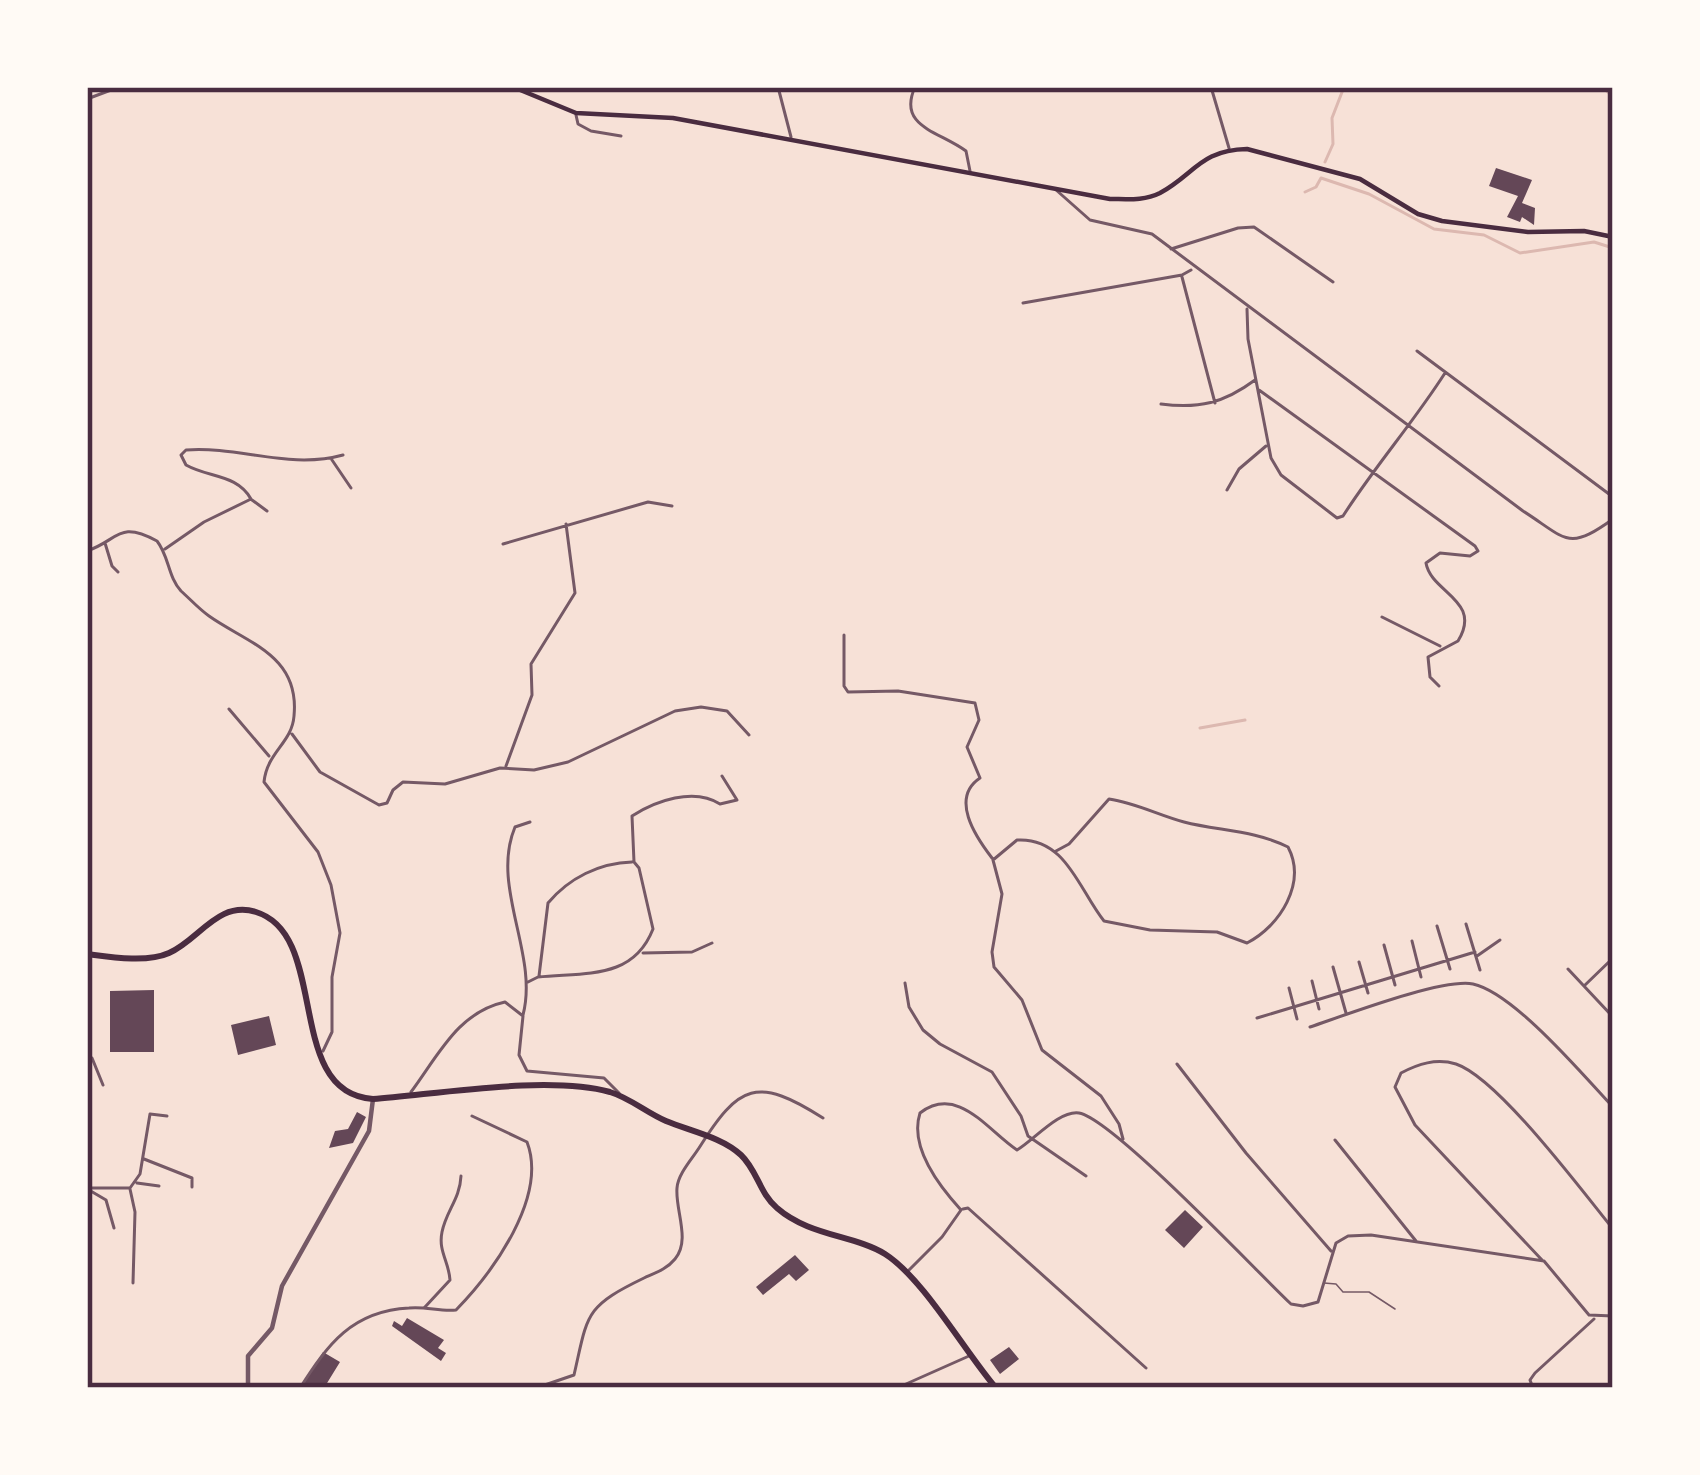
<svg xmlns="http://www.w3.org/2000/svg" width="1700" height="1475" font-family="Lato,sans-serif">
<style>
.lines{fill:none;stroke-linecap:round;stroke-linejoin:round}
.stream{stroke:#dcb8b0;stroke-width:3}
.river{stroke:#dcb8b0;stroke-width:15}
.building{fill:#644757}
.service{stroke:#755966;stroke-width:1.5}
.minor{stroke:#755966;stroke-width:3}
.tertiary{stroke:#755966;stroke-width:4.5}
.secondary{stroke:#4a2c40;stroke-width:4.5}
.trunk{stroke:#4a2c40;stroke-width:6}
.neatline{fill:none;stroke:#4a2c40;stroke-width:4.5}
</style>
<rect width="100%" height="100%" fill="#f7e1d7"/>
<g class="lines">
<path class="stream" d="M1325 162 1333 144 1332 118 1344 87
M1305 192 1316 187 1321 178 1369 194 1434 229 1484 235 1520 253 1594 242 1613 248
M1200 728 1245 720"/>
<path class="river" d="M1611 87 1613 88"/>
</g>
<path class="building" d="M1496 168 1532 180 1522 203 1535 208 1534 225 1522 217 1520 222 1507 217 1518 196 1489 186Z
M154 990V1052H110V991Z
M269 1016 276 1045 238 1055 231 1025Z
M357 1112 366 1117 353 1143 329 1148 335 1131 348 1129Z
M1185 1210 1203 1227 1184 1248 1165 1230Z
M795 1255 809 1270 796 1281 789 1274 763 1295 756 1287Z
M407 1318 444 1340 438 1348 446 1353 441 1361 392 1326 394 1321 402 1326Z
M1009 1347 1019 1359 1000 1374 990 1360Z
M323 1352 340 1362 324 1388H301Z"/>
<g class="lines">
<path class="service" d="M1324 1283 1336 1284 1343 1292H1369L1395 1309"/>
<path class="minor" d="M778 87 791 137
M915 87C897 127 939 131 966 151L970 171
M1211 87 1229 148
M87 99 119 87
M576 115 578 124 591 131 621 136
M1055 189 1090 220 1152 234 1523 511C1567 539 1567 552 1613 519
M1171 249 1238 228 1254 227 1333 282
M1182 277 1215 403
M1023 303 1182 275 1191 270
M1247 309 1248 339 1271 458 1281 475 1337 518 1343 516C1375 466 1413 423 1445 373
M1417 351 1613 497
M1259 390 1475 546 1478 551 1470 556 1440 553 1426 563C1431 593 1483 600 1458 641L1428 657 1430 677 1439 686
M1161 404C1199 409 1224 403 1255 380
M332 460 351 488
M1227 490 1239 469 1266 446
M252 500 267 511
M105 543 112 566 118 572
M503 544 648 502 672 506
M165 549 204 522 251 499C237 474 209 478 186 465L181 455 186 450C240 446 289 470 343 455
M87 551C119 540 118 520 157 541 169 556 168 577 181 591 190 599 199 609 209 616 247 643 300 655 294 716 292 743 267 752 264 782L318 852 331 885 340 933 332 977V1032L323 1051
M1382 617 1440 646
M844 635V686L848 692 898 691 975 703 979 720 967 747 980 778C950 798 975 836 992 858
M229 709 269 756
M292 734 320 772 379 805 387 803 393 790 403 782 445 784 500 768 534 770 568 762 675 711 701 707 727 711 749 735
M506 766 532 695 531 664 575 593 566 524
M1056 851 1069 844 1109 799C1136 803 1158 815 1184 822 1219 831 1254 830 1288 847 1307 883 1280 926 1247 943L1217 932 1150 930 1104 921C1079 890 1066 837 1017 840L993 860 1002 894 992 952 994 967 1022 1000 1042 1050 1101 1096 1119 1124 1123 1139
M1466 924 1480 970
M1437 926 1450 969
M1412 941 1421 977
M1384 945 1395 985
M643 953 692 952 712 943
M1477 956 1500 940
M1359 962 1368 993
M1333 967 1346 1013
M1568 969 1613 1017
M539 976 548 903C569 878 599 863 632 862
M1312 981 1319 1009
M528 982 538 977C586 972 633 980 653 929L639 868 634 862 632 816C655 801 694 787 720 804L737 800 722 776
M905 983 909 1007 923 1030 940 1044 992 1072 1021 1116 1028 1136 1086 1176
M1584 986 1613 958
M1289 988 1297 1019
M523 1015C539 954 490 887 515 827L530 822
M1257 1018 1475 952
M1310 1027C1343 1016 1442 978 1473 984 1514 993 1583 1075 1613 1107
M87 1059 92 1058 103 1085
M1177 1064 1246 1153 1331 1251
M411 1092C438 1056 458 1012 505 1002L523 1016 519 1055 527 1071 604 1078 619 1093
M1335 1140 1416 1241
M144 1159 192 1178V1187
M137 1183 159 1186
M87 1188H130L140 1174 150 1114 167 1116
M130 1189 135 1212 133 1283
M89 1190 106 1200 114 1228
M963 1209 968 1208 1146 1368
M87 1246 89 1244
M1542 1260 1415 1125 1395 1087 1401 1073C1418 1064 1436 1058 1456 1064 1498 1078 1582 1191 1613 1229
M908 1271 942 1237 961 1210C939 1186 909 1147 920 1113 958 1084 988 1131 1017 1150 1033 1141 1059 1110 1079 1113 1113 1119 1256 1271 1291 1304L1303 1306 1318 1302 1336 1243 1348 1236 1371 1235 1544 1261 1589 1315 1613 1316
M425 1307 450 1280C449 1262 438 1251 442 1232 446 1211 460 1199 461 1176
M300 1388C328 1344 352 1311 409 1308 425 1306 441 1312 456 1310 493 1272 548 1197 527 1142L472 1116
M536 1388 574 1375C588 1314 584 1307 644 1278 655 1273 667 1269 675 1259 691 1240 675 1210 677 1188 678 1174 692 1159 699 1148 739 1084 757 1076 823 1118
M897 1388 969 1356
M1533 1388 1530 1380 1535 1373 1594 1319"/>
<path class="tertiary" d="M248 1388V1356L272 1328 282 1286 369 1131 373 1099"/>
<path class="secondary" d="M513 87 576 113 673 118 1110 199C1127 199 1144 201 1160 193 1195 174 1200 150 1247 149L1360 179 1418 214 1442 221 1528 232 1584 231 1613 237"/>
<path class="trunk" d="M87 830V865
M87 954C110 957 147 963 169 953 199 940 218 900 256 912 331 935 283 1093 373 1099 438 1094 548 1075 610 1092 630 1098 647 1113 666 1121 690 1131 722 1137 741 1155 757 1170 760 1194 777 1208 809 1236 854 1235 885 1254 923 1278 965 1352 996 1388"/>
</g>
<rect width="1700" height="1475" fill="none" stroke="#fffaf5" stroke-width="180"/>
<rect x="90" y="90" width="1520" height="1295" class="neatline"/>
</svg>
